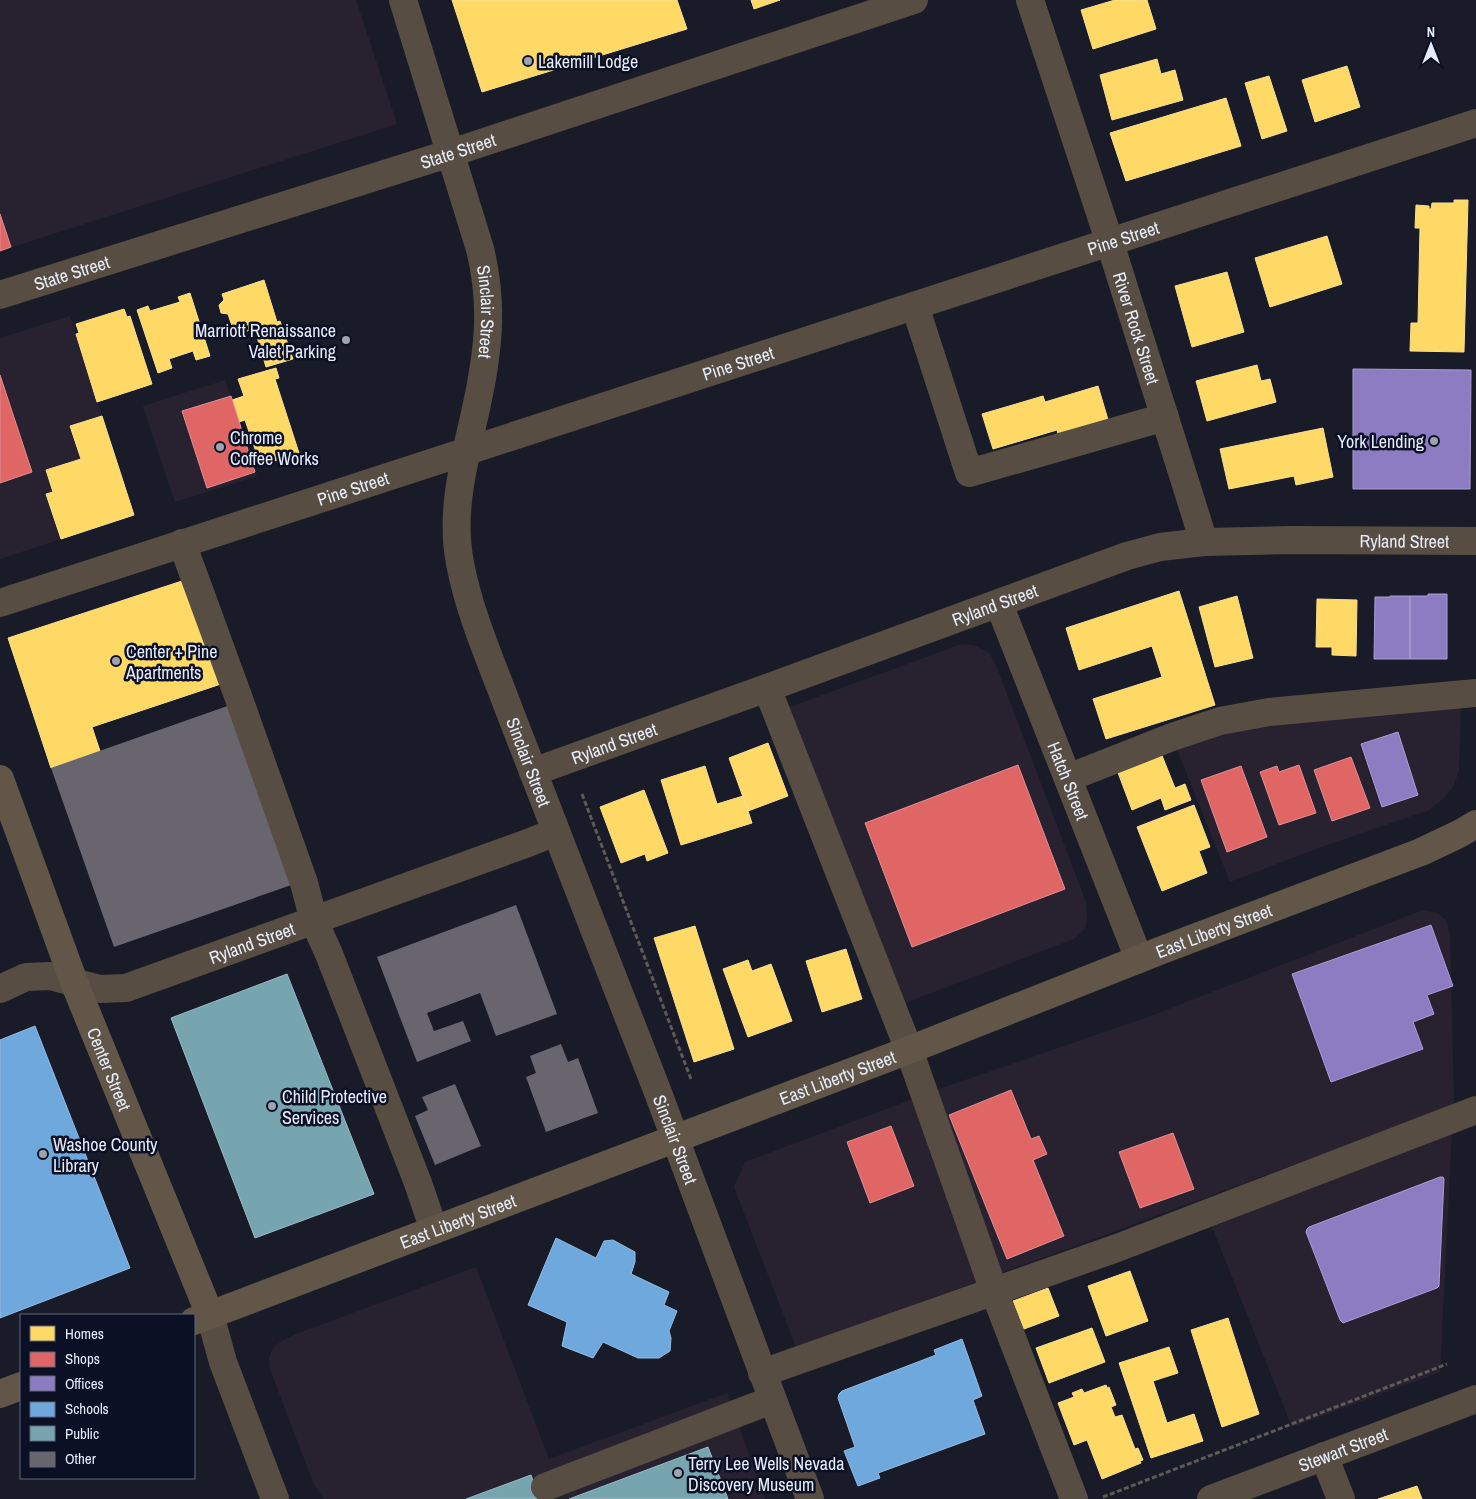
<svg xmlns="http://www.w3.org/2000/svg" width="1476" height="1499" font-family="'Archivo Narrow',sans-serif">
<style>
.commercial{fill:#282230}
.homes{fill:#ffd966;stroke:#f8df92}
.shops{fill:#e06666;stroke:#e28e92}
.offices{fill:#8e7cc3;stroke:#a89ed4}
.schools{fill:#6fa8dc;stroke:#93bce5}
.public{fill:#76a5af;stroke:#98bac6}
.building{fill:#69656e}
.lines{fill:none;stroke-linecap:round;stroke-linejoin:round}
.path{stroke:#5f5a56;stroke-width:3;stroke-dasharray:5 2.5;stroke-linecap:butt}
.minor{stroke:#574d42;stroke-width:28}
.major{stroke:#615648;stroke-width:28}
.poi-dot{fill:#9ea3b0;stroke:#0b1024;stroke-width:2}
.labels{text-anchor:middle;dominant-baseline:central;stroke-width:5;stroke-linejoin:round;paint-order:stroke}
.poi-label{font-size:18px;fill:#e6ecfa;stroke:#0b1024;text-anchor:start}
.street-label{font-size:18px;fill:#e6ecfa;stroke:#0b1024}
</style>
<rect width="100%" height="100%" fill="#191c28"/>
<path class="commercial" d="M0 0H356L397 124 0 251Z
M70 316 134 515 0 559V338Z
M225 380 257 476 175 502 143 406Z
M962 644 976 646 989 653 996 665 1086 902 1087 916 1085 929 1074 939 894 1007 776 712Z
M1461 694 1459 771 1453 787 1443 799 1429 810 1313 850 1230 882 1172 737Z
M1423 910 1437 913 1446 920 1450 934 1454 1105 1070 1248 796 1347 734 1187 745 1162 942 1088 1148 1017Z
M1452 1130 1440 1372 1292 1427 1212 1227Z
M476 1267 549 1459 727 1393 765 1499H324L314 1485 270 1369 269 1359 271 1352 275 1346 282 1341 296 1334Z"/>
<path class="homes" d="M452 0H677L687 29 482 92Z
M751 0H780L754 9Z
M1115 0H1147L1156 29 1093 49 1081 10Z
M1157 59 1161 74 1175 70 1183 100 1112 120 1100 75Z
M1347 66 1360 107 1315 122 1302 80Z
M1269 76 1287 131 1262 139 1245 83Z
M1226 98 1241 146 1126 181 1110 133Z
M1454 200H1468L1464 352 1410 351 1411 323H1418L1420 228H1415L1416 205 1429 206V209H1431L1432 203H1454Z
M1327 236 1342 284 1270 307 1255 258Z
M1227 272 1244 332 1192 347 1175 286Z
M264 280 277 322 280 321 293 359 266 367 257 337 262 336 259 327 235 335 228 314 221 313 219 305 224 300 222 294Z
M190 293 210 356 196 360 193 351 169 359 172 368 158 373 137 310 148 306 150 311 180 302 178 297Z
M124 309 127 317 130 316 152 384 97 402 76 334 79 333 76 324Z
M1257 365 1261 381 1270 379 1276 402 1207 421 1196 381Z
M276 368 279 378 275 379 299 453 265 464 262 454 257 455 245 420 239 422 232 400 244 396 238 379Z
M1098 386 1109 423 1059 437 1057 430 993 449 982 414 1043 396 1045 402Z
M102 416 134 515 61 539 46 494 53 492 46 470 81 459 70 426Z
M1323 428 1333 477 1296 485 1294 476 1229 489 1220 449Z
M185 580 224 683 92 727 100 751 51 768 8 638Z
M1179 591 1215 705 1106 739 1093 699 1162 677 1152 646 1079 670 1066 628Z
M1237 596 1253 658 1215 667 1199 607Z
M1317 599 1357 600 1356 656 1332 655V647H1316Z
M768 743 788 796 748 811 729 758Z
M1161 753 1175 788 1185 784 1191 800 1165 810 1161 798 1132 810 1117 770Z
M705 766 717 804 743 796 752 823 681 845 661 780Z
M644 790 668 853 647 861 645 854 621 863 600 807Z
M1194 805 1210 847 1199 851 1207 873 1162 891 1137 827Z
M695 926 734 1049 694 1062 654 938Z
M846 949 862 999 822 1012 806 961Z
M748 960 752 971 771 964 792 1021 748 1037 723 969Z
M1130 1271 1148 1321 1106 1336 1088 1286Z
M1048 1288 1059 1316 1024 1329 1013 1301Z
M1228 1318 1259 1414 1222 1427 1191 1330Z
M1092 1328 1105 1362 1049 1383 1036 1348Z
M1169 1347 1178 1373 1153 1381 1167 1423 1194 1414 1203 1441 1151 1458 1119 1363Z
M1106 1385 1107 1388 1109 1387 1116 1405 1111 1407 1115 1417 1122 1415 1135 1449 1138 1448 1143 1460 1140 1461 1141 1463 1102 1479 1087 1440 1074 1445 1058 1403 1074 1397 1072 1393 1082 1389 1084 1393Z
M1417 1486 1422 1499H1378Z"/>
<path class="shops" d="M0 214 11 247 0 251Z
M0 375 32 472 0 483Z
M231 396 255 472 207 488 182 411Z
M1351 757 1370 808 1332 821 1314 770Z
M1018 765 1065 889 912 947 865 823Z
M1299 765 1316 813 1279 825 1260 772 1277 766 1279 772Z
M1241 766 1267 837 1227 852 1201 780Z
M1011 1090 1031 1139 1039 1136 1047 1154 1033 1160 1064 1236 1007 1259 949 1115Z
M891 1126 914 1186 870 1203 847 1142Z
M1173 1133 1194 1189 1140 1208 1119 1152Z"/>
<path class="offices" d="M1353 369 1471 370 1470 489H1353Z
M1428 594H1447V659H1410V596H1428Z
M1390 596H1410V659H1374L1375 597H1390Z
M1398 732 1418 795 1382 807 1361 744Z
M1431 925 1453 986 1427 995 1434 1014 1413 1022 1423 1049 1331 1082 1292 974Z
M1440 1177H1443L1444 1179 1439 1286 1437 1288 1343 1323 1340 1320 1306 1232 1307 1229 1309 1227Z"/>
<path class="schools" d="M35 1026 130 1268 0 1318V1040Z
M556 1238 596 1258 604 1241 613 1240 635 1252V1262L631 1274 669 1292 664 1305 677 1311 669 1331 671 1338 670 1351 659 1358H638L603 1342 593 1358 562 1346 567 1322 528 1305Z
M962 1339 982 1396 973 1400 985 1434 878 1473 880 1478 858 1486 844 1451 855 1447 838 1398 839 1394 842 1391 936 1355 934 1350Z"/>
<path class="public" d="M287 974 374 1194 255 1238 171 1018Z
M708 1447 728 1499H569Z
M531 1475 540 1499H466Z"/>
<path class="building" d="M236 703 300 882 114 947 51 768Z
M516 905 557 1014 496 1036 480 993 427 1013 434 1031 463 1021 471 1041 417 1062 377 957Z
M561 1044 568 1062 578 1058 598 1113 546 1132 526 1077 536 1073 530 1056Z
M455 1084 481 1146 435 1165 415 1116 428 1110 422 1097Z"/>
<g class="lines">
<path class="path" d="M582 794 691 1079
M1103 1497 1447 1364"/>
<g class="minor">
<path id="s1" d="M403 0 480 249C493 302 489 346 478 399 467 453 449 507 460 563 469 612 490 659 508 707 536 781 565 855 594 929 615 983 636 1036 657 1090 709 1226 758 1363 810 1499"/>
<path id="s2" d="M1030 0 1110 243 1204 542"/>
<path id="s3" d="M0 295 451 153 914 0"/>
<path d="M915 306 969 473 1165 417"/>
<path d="M182 543 238 696 304 883 314 921 329 954 418 1183 434 1230"/>
<path id="s4" d="M0 603 1476 123"/>
<path id="s5" d="M999 604 1139 959"/>
<path d="M767 688 909 1050 994 1291 1074 1499"/>
<path id="s6" d="M533 772 767 688 1127 556 1160 547 1204 542 1292 540 1476 541"/>
<path d="M1068 778 1172 737 1220 721 1269 712 1476 693"/>
<path id="s7" d="M0 989 26 977 50 976 100 989 126 988 528 843 555 832"/>
<path d="M210 1315 223 1362 275 1499"/>
<path d="M762 1373 1117 1248 1476 1110"/>
<path d="M1324 1456 1341 1499"/>
<path d="M545 1487 772 1400"/>
<path id="s8" d="M1211 1499 1476 1399"/>
</g>
<g class="major">
<path id="s9" d="M0 779 74 982 210 1315"/>
<path id="s10" d="M194 1321 909 1050 1162 950 1421 852 1459 834 1476 824"/>
<path d="M0 1394 21 1386"/>
</g>
</g>
<g class="poi-dot">
<circle cx="528" cy="61" r="5"/>
<circle cx="346" cy="340" r="5"/>
<circle cx="1434" cy="441" r="5"/>
<circle cx="220" cy="447" r="5"/>
<circle cx="116" cy="661" r="5"/>
<circle cx="272" cy="1106" r="5"/>
<circle cx="43" cy="1154" r="5"/>
<circle cx="678" cy="1473" r="5"/>
</g>
<g class="labels">
<g class="poi-label">
<text x="538" y="61">Lakemill Lodge</text>
<text x="336" y="330" text-anchor="end">Marriott Renaissance<tspan x="336" dy="21">Valet Parking</tspan></text>
<text x="230" y="437">Chrome<tspan x="230" dy="21">Coffee Works</tspan></text>
<text x="1424" y="441" text-anchor="end">York Lending</text>
<text x="126" y="651">Center + Pine<tspan x="126" dy="21">Apartments</tspan></text>
<text x="282" y="1096">Child Protective<tspan x="282" dy="21">Services</tspan></text>
<text x="53" y="1144">Washoe County<tspan x="53" dy="21">Library</tspan></text>
<text x="688" y="1463">Terry Lee Wells Nevada<tspan x="688" dy="21">Discovery Museum</tspan></text>
</g>
<g class="street-label">
<text stroke="none"><textPath href="#s3" startOffset="480">State Street</textPath></text>
<text stroke="none"><textPath href="#s4" startOffset="1181">Pine Street</textPath></text>
<text stroke="none"><textPath href="#s3" startOffset="75">State Street</textPath></text>
<text stroke="none"><textPath href="#s1" startOffset="324">Sinclair Street</textPath></text>
<text stroke="none"><textPath href="#s2" startOffset="345">River Rock Street</textPath></text>
<text stroke="none"><textPath href="#s4" startOffset="776">Pine Street</textPath></text>
<text stroke="none"><textPath href="#s4" startOffset="371">Pine Street</textPath></text>
<text stroke="none"><textPath href="#s6" startOffset="911">Ryland Street</textPath></text>
<text stroke="none"><textPath href="#s6" startOffset="491">Ryland Street</textPath></text>
<text stroke="none"><textPath href="#s6" startOffset="86">Ryland Street</textPath></text>
<text stroke="none"><textPath href="#s1" startOffset="789">Sinclair Street</textPath></text>
<text stroke="none"><textPath href="#s5" startOffset="190">Hatch Street</textPath></text>
<text stroke="none"><textPath href="#s10" startOffset="1092">East Liberty Street</textPath></text>
<text stroke="none"><textPath href="#s7" startOffset="264">Ryland Street</textPath></text>
<text stroke="none"><textPath href="#s9" startOffset="310">Center Street</textPath></text>
<text stroke="none"><textPath href="#s10" startOffset="688">East Liberty Street</textPath></text>
<text stroke="none"><textPath href="#s1" startOffset="1194">Sinclair Street</textPath></text>
<text stroke="none"><textPath href="#s10" startOffset="282">East Liberty Street</textPath></text>
<text stroke="none"><textPath href="#s8" startOffset="141">Stewart Street</textPath></text>
</g>
</g>
<rect x="20" y="1314" width="175" height="165" fill="#0b1024" stroke="#63687a"/>
<rect x="30" y="1326" width="25" height="15" fill="#ffd966" stroke="#63687a"/>
<text x="65" y="1339" font-size="15" fill="#e6ecfa">Homes</text>
<rect x="30" y="1352" width="25" height="15" fill="#e06666" stroke="#63687a"/>
<text x="65" y="1364" font-size="15" fill="#e6ecfa">Shops</text>
<rect x="30" y="1376" width="25" height="15" fill="#8e7cc3" stroke="#63687a"/>
<text x="65" y="1389" font-size="15" fill="#e6ecfa">Offices</text>
<rect x="30" y="1402" width="25" height="15" fill="#6fa8dc" stroke="#63687a"/>
<text x="65" y="1414" font-size="15" fill="#e6ecfa">Schools</text>
<rect x="30" y="1426" width="25" height="15" fill="#76a5af" stroke="#63687a"/>
<text x="65" y="1439" font-size="15" fill="#e6ecfa">Public</text>
<rect x="30" y="1452" width="25" height="15" fill="#69656e" stroke="#63687a"/>
<text x="65" y="1464" font-size="15" fill="#e6ecfa">Other</text>
<g transform="translate(1431 45)" stroke="#0b1024" stroke-width="4" paint-order="stroke">
<path d="M0-4L9 19L0 12L-9 19Z" fill="#e6ecfa"/>
<text y="-8" font-size="14" font-weight="bold" text-anchor="middle" fill="#e6ecfa">N</text>
</g>
</svg>
